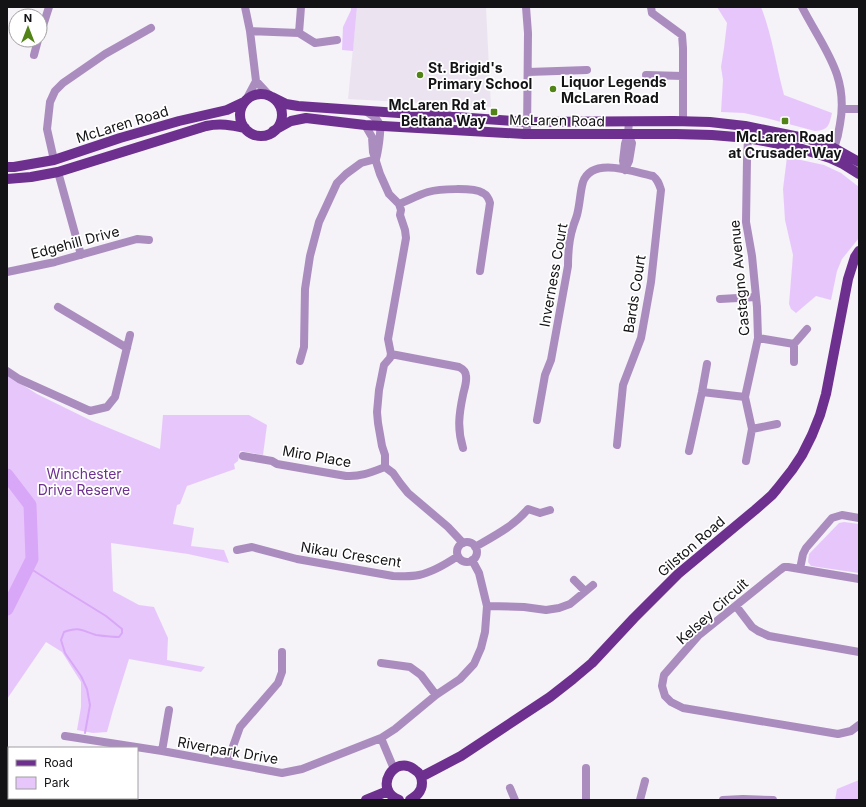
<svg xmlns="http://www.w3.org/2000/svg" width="866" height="807" font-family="Inter,sans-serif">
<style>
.built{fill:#ebe4f0}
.green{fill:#e7c7fb}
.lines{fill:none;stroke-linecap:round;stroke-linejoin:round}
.stream{stroke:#d9a7f7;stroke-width:2}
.river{stroke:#d9a7f7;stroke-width:13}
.minor{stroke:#ab8cbf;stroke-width:8}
.major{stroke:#6e308e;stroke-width:10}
.poi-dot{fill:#528317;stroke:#fff;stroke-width:1.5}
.labels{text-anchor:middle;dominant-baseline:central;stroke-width:3.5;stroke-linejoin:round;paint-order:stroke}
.poi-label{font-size:14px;font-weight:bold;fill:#131214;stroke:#fff;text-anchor:start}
.street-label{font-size:14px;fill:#131214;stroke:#fff}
.park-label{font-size:14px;fill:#6e318e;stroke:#fff}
</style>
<rect width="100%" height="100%" fill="#f5f2f8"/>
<path class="built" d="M357 7H486L491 107 348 99Z"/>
<path class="green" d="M351 7H357L353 51 342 50 343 27 351 10Z
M717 7H761C772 35 776 65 784 95L832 113C829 125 829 130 815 131L766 118 744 113 721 112 723 80 721 67 724 48 727 23Z
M787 157 824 165 841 173 859 187V238L842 259 837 271 831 300 816 296 796 313 791 309 789 304 793 255 785 220 783 189Z
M7 375 37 394 92 421 160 449 163 415H249L267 425 263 455 240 451 238 461 234 464 235 469 187 486 180 504 177 505 173 524 194 528 191 546 224 550 229 563 188 554 111 543 113 591 139 605 154 607 168 638 167 660 205 667 201 672 129 659 113 710 107 732 93 733 77 730 81 707V682L62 652 46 642 7 699V483L28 503 7 470Z
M844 522 859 524V573L811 566 808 562 809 554 839 523Z
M859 780V800H835L837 789Z"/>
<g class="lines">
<path class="stream" d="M28 567 59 587 106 616 122 629V633L119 637C112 637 104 636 96 635 82 631 80 626 64 632L61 640 65 653 81 676 87 689 90 705 85 733
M81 798 83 800
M7 800 9 797"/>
<path class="river" d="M7 475 30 505 32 559 7 609"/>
<path class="minor" d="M245 7 250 31 256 81 247 98
M526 7 528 33 527 134
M651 7 652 13 682 35 683 48V121
M802 7C823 48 849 75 840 124 839 132 837 140 834 148
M250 31 299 33 301 7
M299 33 315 43 337 40
M40 35 49 7
M34 55 38 40
M528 72 587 70
M646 75 683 76
M256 81 269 95
M842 109H859
M367 112C372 115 379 120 380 126 381 132 378 152 376 159
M365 125 372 137 373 152 380 174 389 194 399 204 401 210 400 215 405 230 406 238 388 339 391 354 390 358 384 365 379 390 377 412 378 423 382 446 385 455V467L393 473 400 483 408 493 448 527 463 543
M54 160 47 129 50 102 55 91 63 83 105 54 151 28
M625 170 623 161 625 144 628 134 629 121
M625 170 629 161 632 143 628 134
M58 172 81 255
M399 204C409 200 418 195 428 192 439 189 473 187 483 193 487 195 489 199 490 203L480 271
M7 272 55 262 137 239 149 240
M720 299 756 297
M58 307 127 348
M758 338 794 344
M391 354 459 367C463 369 466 371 466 376 467 382 464 390 463 395 459 414 457 429 463 448
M300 361 304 347 305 289 310 256 319 222 337 183 346 174 361 163 376 159
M794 362V344L807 329
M7 371 19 379 90 411 107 407 115 397 130 335
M702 392 745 397
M537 420 545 375 551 360 568 266C568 253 569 239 573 227 574 223 576 219 577 215 580 204 580 192 583 182 592 156 634 172 653 176 658 180 659 184 661 190L651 282 641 338 623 385 617 445
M752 429 777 424
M689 451 702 392 707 364
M243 456 272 461 277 464 346 476C361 477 372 472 385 467
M746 461 752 429 745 397 758 338 757 307 752 256 746 222 747 160 748 138
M457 552a10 10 0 1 1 20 0a10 10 0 1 1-20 0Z
M475 547C494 536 514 526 528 509L540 513 550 510
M237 550 252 547 297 559 393 576C402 576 410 577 419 575 433 572 446 564 458 556
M800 569 803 554 806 548 832 518 842 515 859 518
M859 579 788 567H784L780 570 698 636 664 675 662 686 665 696 671 702 683 708 838 734 851 731 859 725
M574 580 585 591
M487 606 524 607 546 610 559 608 570 604 593 585
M736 606 752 627 758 631 769 636 859 652
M381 663 410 667 421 675 436 695
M65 736 162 751 282 773 302 769 381 738 395 729 436 695 460 679 474 664 481 648 485 632 487 606 479 573 472 560
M381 738 394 769
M162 751 169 710
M227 763 240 727 278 683 282 672V652
M510 788 515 800
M586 800V768
M640 800 645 781
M723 800 743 799 773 800"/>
<path class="major" d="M240 115a21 21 0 1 1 42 0a21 21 0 1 1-42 0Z
M272 97 286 104 298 106 527 122 674 121 710 122 745 126 809 139 834 148 859 162
M273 131 291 121 306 118 365 125 524 134H676L712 135 748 138 799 148 830 158 843 164 859 174
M7 167H14L54 160 120 138 179 121 227 110 244 102
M7 179 31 177 58 172 206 126C220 123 231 125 245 128
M421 777 461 756 550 697 573 679 592 663 634 618 678 574 755 510 772 495 777 489 792 470 802 455 812 435 820 415 826 394 848 279 855 257 859 251
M366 800 388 791
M399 800C372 789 395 753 415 770 420 773 422 778 422 783 422 792 416 796 410 800"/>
</g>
<g class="poi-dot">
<circle cx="420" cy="75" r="4"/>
<circle cx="553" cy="89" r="4"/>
<rect x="490" y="108" width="8" height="8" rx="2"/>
<rect x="781" y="117" width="8" height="8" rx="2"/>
</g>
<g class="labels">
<g class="poi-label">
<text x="428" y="67">St. Brigid's<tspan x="428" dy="16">Primary School</tspan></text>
<text x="561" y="81">Liquor Legends<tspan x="561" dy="16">McLaren Road</tspan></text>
<text x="486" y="104" text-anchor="end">McLaren Rd at<tspan x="486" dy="16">Beltana Way</tspan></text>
<text x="785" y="136" text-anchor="middle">McLaren Road<tspan x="785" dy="16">at Crusader Way</tspan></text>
</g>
<g class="street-label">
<text transform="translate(557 120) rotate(1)">McLaren Road</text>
<text transform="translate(122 124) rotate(-17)">McLaren Road</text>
<text transform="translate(75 242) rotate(-15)">Edgehill Drive</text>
<text transform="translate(553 275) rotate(-80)">Inverness Court</text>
<text transform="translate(739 278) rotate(-95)">Castagno Avenue</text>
<text transform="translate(634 294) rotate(-81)">Bards Court</text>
<text transform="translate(317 456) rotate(10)">Miro Place</text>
<text transform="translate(691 546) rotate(-41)">Gilston Road</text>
<text transform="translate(351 554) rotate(9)">Nikau Crescent</text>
<text transform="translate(712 611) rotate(-42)">Kelsey Circuit</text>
<text transform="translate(228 750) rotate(10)">Riverpark Drive</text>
</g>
<g class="park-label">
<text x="84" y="473">Winchester<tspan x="84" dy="16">Drive Reserve</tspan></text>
</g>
</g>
<rect width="866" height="807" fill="none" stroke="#131214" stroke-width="16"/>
<rect x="8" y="747" width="130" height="52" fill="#ffffff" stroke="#a1a0a1"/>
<rect x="16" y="760" width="20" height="6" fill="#6e308e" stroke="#a1a0a1"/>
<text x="44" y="767" font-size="12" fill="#131214">Road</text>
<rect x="16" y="777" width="20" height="12" fill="#e7c7fb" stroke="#a1a0a1"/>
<text x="44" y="787" font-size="12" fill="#131214">Park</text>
<g transform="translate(28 28)"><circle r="19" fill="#ffffff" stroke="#a1a0a1"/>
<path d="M0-3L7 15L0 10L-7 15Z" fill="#528317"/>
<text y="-6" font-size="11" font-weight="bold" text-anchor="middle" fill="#131214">N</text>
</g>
</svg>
